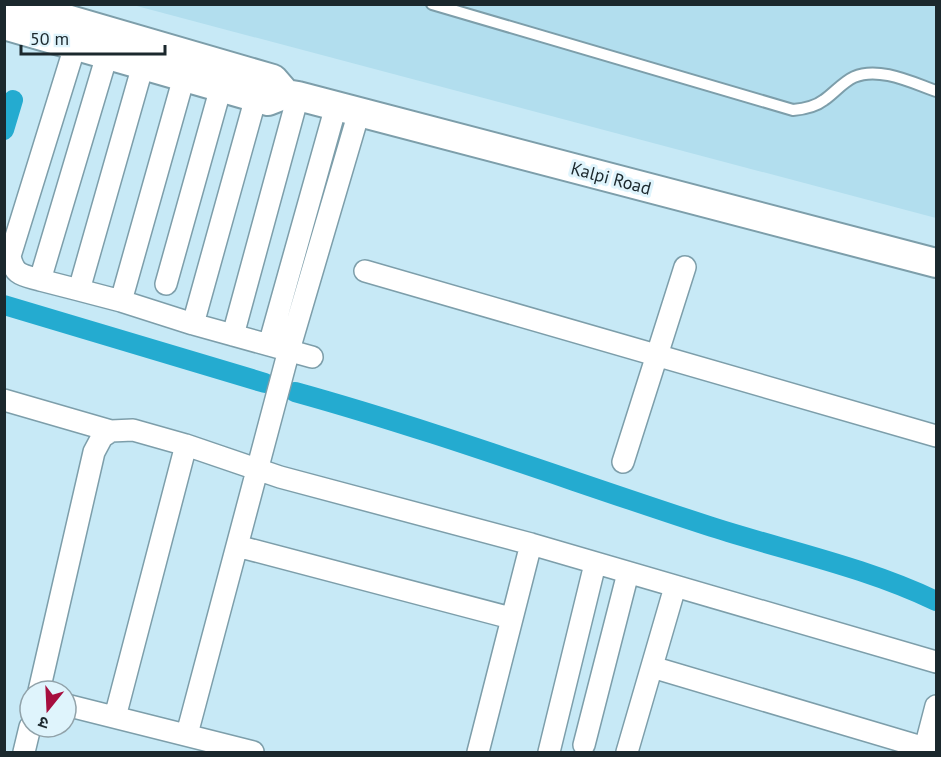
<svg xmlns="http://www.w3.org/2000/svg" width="941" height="757" font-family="'PT Sans','Noto Sans Devanagari',sans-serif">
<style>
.built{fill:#b2deee}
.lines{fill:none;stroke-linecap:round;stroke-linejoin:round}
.canal{stroke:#24abd0;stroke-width:20}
.lane-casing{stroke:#7d9eaa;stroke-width:14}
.street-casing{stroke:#7d9eaa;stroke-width:24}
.secondary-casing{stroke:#7d9eaa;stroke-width:32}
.lane{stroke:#fff;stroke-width:10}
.street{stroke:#fff;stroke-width:21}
.secondary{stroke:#fff;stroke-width:28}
.labels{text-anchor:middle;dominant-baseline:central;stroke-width:6;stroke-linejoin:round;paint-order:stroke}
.street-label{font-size:18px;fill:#1b282d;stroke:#dff4fc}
</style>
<rect width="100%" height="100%" fill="#c7e9f6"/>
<path class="built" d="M133 5H936V218Z"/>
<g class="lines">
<path class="canal" d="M4 130 13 100
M4 305 265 383
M295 392C436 431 573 482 712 527 787 551 865 567 936 601"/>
<defs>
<path id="lane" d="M432 4 793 110C804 109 815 107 824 100 834 93 843 82 854 77 879 66 913 83 936 91"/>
<path id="street" d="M75 46 10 256C14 276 23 275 40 280L107 55
M365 271 936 436
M40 280 79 290 143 65
M166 284 221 87
M79 290 121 301 193 324 312 357
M121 301 184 77
M193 324 256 97
M233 335 298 96
M269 345 336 106
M4 400 111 431
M623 462 685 267
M237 546 511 618
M652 667 925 748
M39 691 94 452 102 437 111 431 133 430 186 445 280 477 531 544 936 662
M66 705 253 752
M115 717 186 445
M187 734 289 350 359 112
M584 745 628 573
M24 752 30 727
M478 752 531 544
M549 752 595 564
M627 752 675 587
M924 752 936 706"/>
<path id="secondary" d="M15 4 273 79 286 94
M4 25 268 101 286 94 298 96 936 263"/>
</defs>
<use href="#lane" class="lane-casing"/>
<use href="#street" class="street-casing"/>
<use href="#secondary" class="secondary-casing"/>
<use href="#lane" class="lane"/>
<use href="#street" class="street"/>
<use href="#secondary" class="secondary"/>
</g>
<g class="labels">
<g class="street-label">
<text transform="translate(611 178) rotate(15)">Kalpi Road</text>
</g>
</g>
<rect width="941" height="757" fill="none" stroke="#1b282d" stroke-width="12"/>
<g transform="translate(48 709) rotate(198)"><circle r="28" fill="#dff4fc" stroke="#91a2a9" stroke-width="1.5"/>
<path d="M0-4.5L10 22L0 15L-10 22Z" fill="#a60e3e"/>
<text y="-9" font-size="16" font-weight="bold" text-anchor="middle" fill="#1b282d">उ</text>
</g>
<path d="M21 45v9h144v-9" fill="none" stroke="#1b282d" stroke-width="3"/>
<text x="30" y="45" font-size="18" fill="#1b282d" stroke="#dff4fc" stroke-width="4.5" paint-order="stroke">50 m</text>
</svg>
